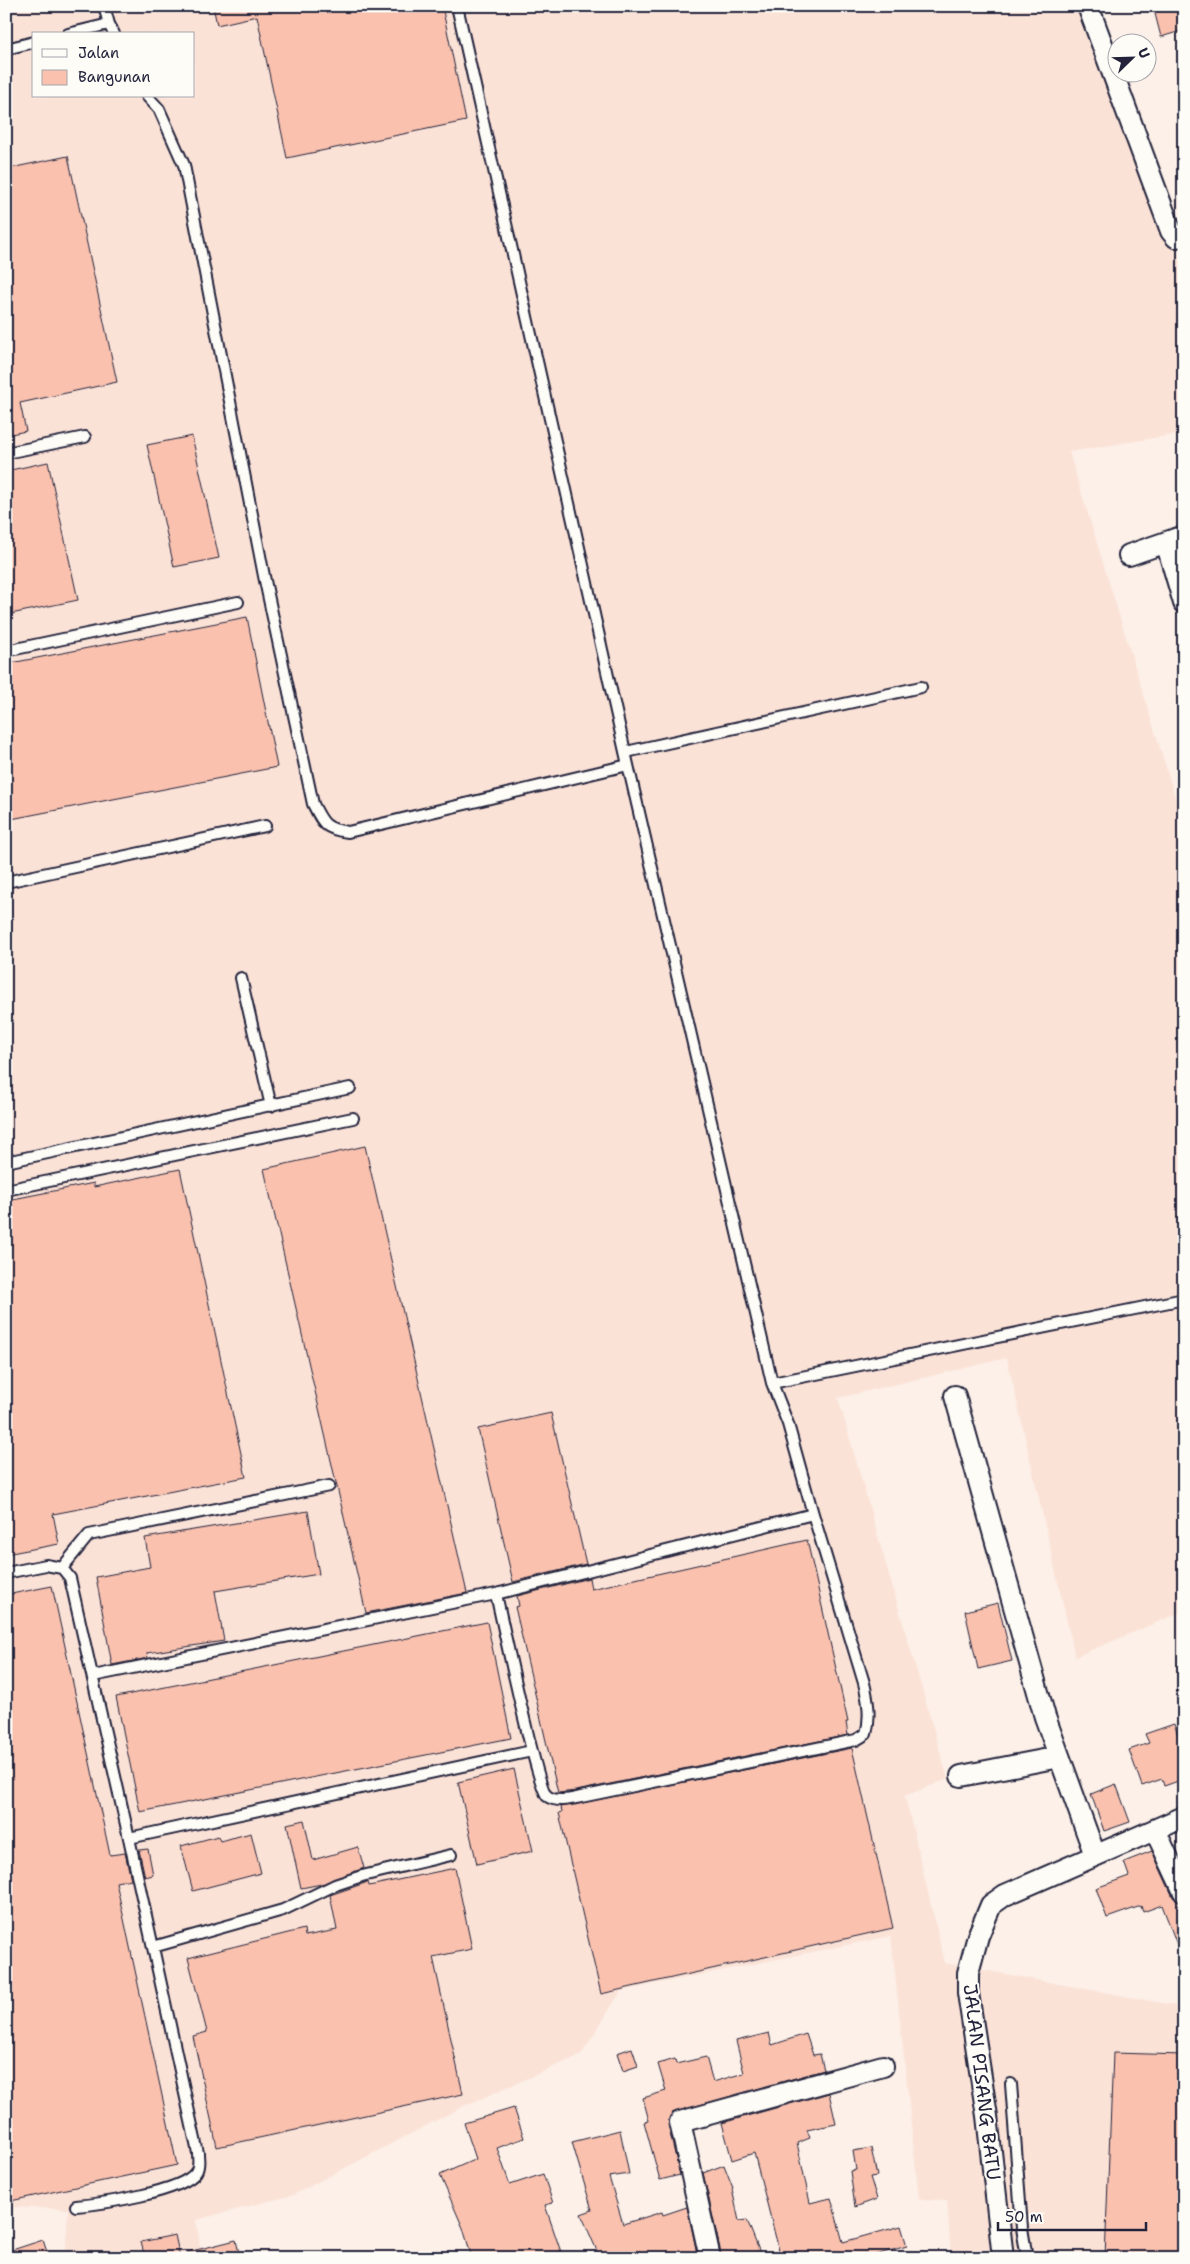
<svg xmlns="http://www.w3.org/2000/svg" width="1190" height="2264" font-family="'Shantell Sans',sans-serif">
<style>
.built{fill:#fbe2d7;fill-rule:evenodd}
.building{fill:#f9c1ae;stroke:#22223b}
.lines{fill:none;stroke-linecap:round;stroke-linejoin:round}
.lane-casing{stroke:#22223b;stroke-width:14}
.street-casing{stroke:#22223b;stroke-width:24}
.lane{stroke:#fdfcf7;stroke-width:10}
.street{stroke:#fdfcf7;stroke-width:20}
.labels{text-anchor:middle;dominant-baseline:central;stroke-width:4;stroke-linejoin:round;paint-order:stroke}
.street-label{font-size:19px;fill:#22223b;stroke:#fdfcf7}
</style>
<rect width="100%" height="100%" fill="#fcf0e8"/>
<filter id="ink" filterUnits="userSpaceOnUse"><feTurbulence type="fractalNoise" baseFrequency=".02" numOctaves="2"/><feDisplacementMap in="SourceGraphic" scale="10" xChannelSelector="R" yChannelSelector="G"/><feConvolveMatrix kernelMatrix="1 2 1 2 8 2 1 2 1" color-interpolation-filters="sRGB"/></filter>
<g filter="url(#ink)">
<path class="built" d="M6 6H1085L1184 272V433L1069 452 1184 826V1611L1075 1657 1007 1358 838 1398 948 1779 905 1796 945 1963 1184 2007V2258H951L947 2200 919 2199 891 1936 621 1991 581 2055 464 2106 293 2195 196 2220 202 2258H65L68 2209 6 2207ZM34 34H194V96H34Z"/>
<path class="building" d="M213 6H442L466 121 287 158 257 16 217 25Z
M1153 6H1184V30L1161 37Z
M68 156 117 382 20 403 26 431 6 435V169Z
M192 436 219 558 174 567 147 445Z
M48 462 78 600 6 615V471Z
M247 617 277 767 6 820V664Z
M365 1146 467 1593 366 1613 264 1169Z
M180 1169 246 1477 53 1514 59 1544 6 1554V1227L13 1226 8 1200 94 1183V1187Z
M551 1413 586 1564 513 1582 478 1429Z
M308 1511 319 1574 215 1591 224 1641 147 1653 148 1658 112 1665 96 1577 150 1567 145 1538Z
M807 1540 848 1722H846L848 1735 576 1791 558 1793 515 1607 519 1606 517 1596 589 1578 591 1589Z
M52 1586 110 1855 125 1853 131 1879 116 1882 177 2165 6 2202V1595Z
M998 1603 1012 1661 978 1669 965 1611Z
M487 1622 511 1738 140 1812 116 1697Z
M1174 1724 1184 1751V1779L1164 1786 1162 1779 1142 1786 1129 1750 1149 1743 1145 1734Z
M852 1748 893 1928 601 1994 559 1813 562 1812 561 1807Z
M514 1769 533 1851 477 1864 458 1782Z
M1116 1784 1130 1822 1104 1831 1091 1794Z
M304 1820 313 1860 358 1847 364 1868 322 1884 301 1888 287 1824Z
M251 1833 261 1873 193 1891 181 1846 218 1836 220 1841Z
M148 1849 153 1875 145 1877 139 1850Z
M1152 1851 1173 1897 1178 1902 1184 1904V1958H1182L1162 1905 1143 1912 1141 1906 1107 1918 1096 1888 1129 1876 1124 1862Z
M455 1868 472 1949 433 1957 463 2094 217 2147 193 2036 207 2032 188 1958 304 1929 305 1936 337 1930 330 1895 368 1882 369 1886Z
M769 2033 772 2045 806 2034 813 2055 820 2054 824 2070 672 2113 668 2125 680 2175 660 2180 644 2122 649 2121 643 2098 666 2091 658 2064 675 2059 676 2064 706 2057 713 2082 744 2073 736 2041Z
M632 2048 638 2066 623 2071 617 2053Z
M1113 2053 1184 2055V2258H1105Z
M829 2093 836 2124 807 2130 810 2138 797 2143 810 2203 831 2198 843 2242 901 2226 907 2246 865 2258H781L754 2153 732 2160 722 2123Z
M514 2108 524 2138 497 2148 510 2185 543 2174 553 2203 545 2205 563 2258H509L507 2253 494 2258H472L463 2228 440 2175 476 2159 464 2123Z
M620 2130 629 2174 609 2177 623 2224 662 2212 663 2215 687 2207 698 2258H600L581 2214 592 2210 572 2142Z
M871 2148 877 2176 870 2177 877 2199 855 2207 850 2171 856 2170 853 2151Z
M724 2165 733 2188 732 2189 739 2221 747 2220 762 2258H722L703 2173Z
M175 2235 180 2258H145L141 2242Z
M43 2240 49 2258H6V2252Z
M236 2240 240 2258H189L188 2252Z"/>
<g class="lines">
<defs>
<path id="lane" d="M457 6 628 765 772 1383 1184 1299
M109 24 114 34
M68 34 109 24 104 6
M6 49 34 42
M147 96 159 109 184 165 264 576 313 804C323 824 325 829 348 832L628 765
M6 453 85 437
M6 651 238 602
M626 752 921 687
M6 882 265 826
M241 978 271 1106
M6 1162 350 1088
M6 1190 353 1118
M62 1568 89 1535 329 1486
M6 1573 46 1565 62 1568 70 1578 129 1838 198 2153C198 2160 200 2166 196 2172 183 2192 100 2204 76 2206
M496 1594C502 1620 537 1787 547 1796 556 1803 571 1799 581 1797L856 1740 866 1734C871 1717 868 1700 864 1683L813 1514
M93 1676 496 1594 813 1514 788 1424 772 1383
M129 1838 532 1751
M153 1947 283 1910 335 1885 362 1876 451 1855
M1011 2084 1022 2228 1027 2258"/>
<path id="street" d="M1088 6 1171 231 1176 237 1184 235
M1166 542 1184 603
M1129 555 1184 536
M955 1396 1045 1717 1095 1855
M961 1776 1059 1757
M1155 1830 1184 1892
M710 2258 680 2122 883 2066
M1003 2258 987 2116 968 1993V1973L978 1936 991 1905 1005 1895 1184 1817"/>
</defs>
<use href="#lane" class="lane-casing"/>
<use href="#street" class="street-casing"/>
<use href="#lane" class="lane"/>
<use href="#street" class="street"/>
</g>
</g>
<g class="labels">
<g class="street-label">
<text transform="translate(982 2082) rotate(83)">JALAN PISANG BATU</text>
</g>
</g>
<rect width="1190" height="2264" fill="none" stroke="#fdfcf7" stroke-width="25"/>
<rect x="12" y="12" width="1165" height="2239" fill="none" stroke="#22223b" stroke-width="2" filter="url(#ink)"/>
<rect x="32" y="32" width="162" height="65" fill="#fdfcf7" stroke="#a5a5ac"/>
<rect x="42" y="49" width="25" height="8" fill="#fdfcf7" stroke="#a5a5ac"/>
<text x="78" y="58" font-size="15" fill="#22223b">Jalan</text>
<rect x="42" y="70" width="25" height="15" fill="#f9c1ae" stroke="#a5a5ac"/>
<text x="78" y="82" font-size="15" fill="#22223b">Bangunan</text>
<g transform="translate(1132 58) rotate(67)"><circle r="24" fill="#fdfcf7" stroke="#a5a5ac"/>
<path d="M0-4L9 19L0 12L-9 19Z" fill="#22223b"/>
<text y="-8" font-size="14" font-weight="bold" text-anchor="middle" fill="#22223b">U</text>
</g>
<path d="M998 2222v8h148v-8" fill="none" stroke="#22223b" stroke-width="2.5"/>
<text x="1005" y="2222" font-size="15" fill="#22223b" stroke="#fdfcf7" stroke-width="4" paint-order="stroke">50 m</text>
</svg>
